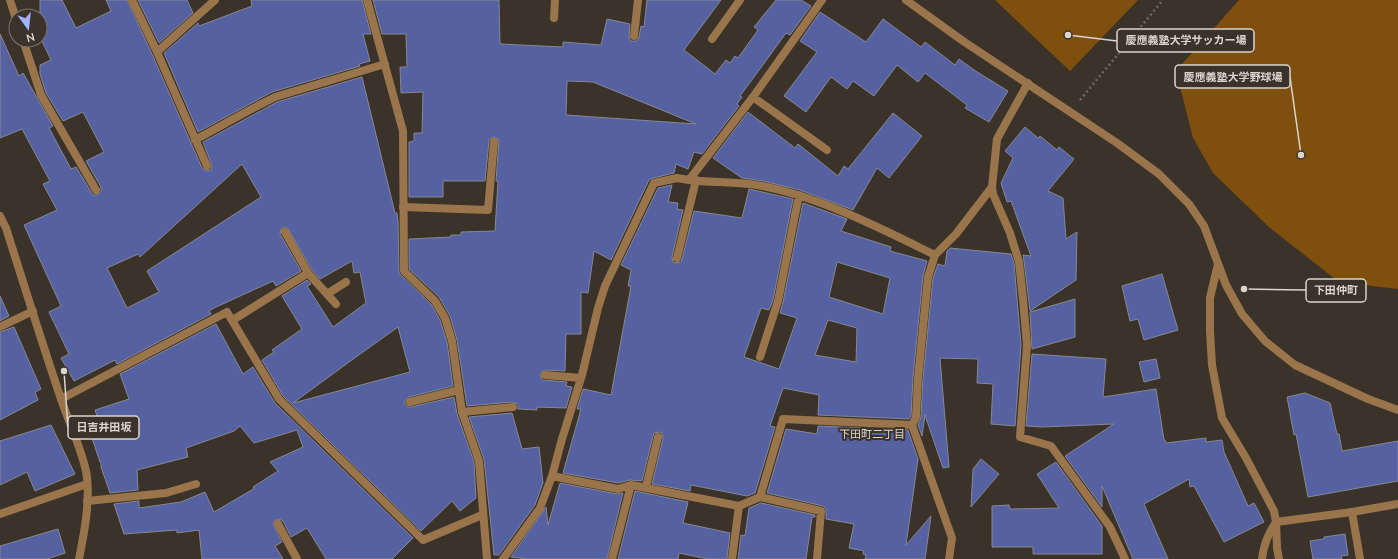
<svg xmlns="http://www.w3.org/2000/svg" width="1398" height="559" font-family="'Nunito Sans','Noto Sans JP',sans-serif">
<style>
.green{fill:#7f4f0d}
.building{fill:#5661a1;stroke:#858894;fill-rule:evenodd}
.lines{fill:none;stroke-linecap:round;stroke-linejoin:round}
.path{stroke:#6f6860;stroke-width:2.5;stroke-dasharray:2 3;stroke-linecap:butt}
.service{stroke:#9a754c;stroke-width:8}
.minor{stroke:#9a754c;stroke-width:8}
.tertiary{stroke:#9a754c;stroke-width:8}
.labels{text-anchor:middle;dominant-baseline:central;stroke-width:4;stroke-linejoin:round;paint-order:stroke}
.neighbourhood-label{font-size:11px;fill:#dad5cf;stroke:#3b332a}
.leader{fill:none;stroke:#dad5cf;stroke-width:1.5}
.callout-dot{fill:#dad5cf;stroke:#3b332a;stroke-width:1.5}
.callout{fill:#3b332a;stroke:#dad5cf;stroke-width:1.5}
.callout-label{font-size:11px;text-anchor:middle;font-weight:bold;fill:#dad5cf}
</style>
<rect width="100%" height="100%" fill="#3b332a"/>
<path class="green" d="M995 0H1138L1070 71Z
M1239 0H1398V289L1339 282 1270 228 1213 173 1193 138 1176 71Z"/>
<path class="building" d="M40 0H62L76 28 111 11 106 0H127L152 54 202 168 206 171 211 170 212 166 203 142 277 102 362 77 395 213H397L398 221 399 273 431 304 440 320 447 342 453 386 409 397 405 400V404L408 407H411L454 397 457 414 474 462 476 498 460 511 452 501 421 531 283 396 262 360 274 352 272 350 302 329 282 296 307 280 311 284 307 286 333 327 366 303 360 272 354 273 352 261 320 279 312 270 287 227H285L281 229 280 234 301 271 276 286 273 281 214 308 209 311 211 314 117 364 115 360 74 381 61 358 69 354 49 312 61 306 24 225 57 210 43 184 50 181 22 129 0 138V34L19 76 23 73 53 126 49 128 71 169 76 167 93 195H96L101 192V187L86 161 104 152 83 112 63 121 46 93 40 74V65L51 60 40 37ZM242 164 261 197 147 271 159 292 127 308 107 268 138 254 140 257ZM398 327 410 372 293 403 356 357Z
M138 0H187L193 13 159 43Z
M251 0H362L371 34H363L370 61 359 64 360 66 272 92 198 132 164 53 198 23 199 26 252 6Z
M373 0H499L500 44 563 47V42L601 45 607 19 630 24 629 38 631 41H637L639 37 641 26 644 27 647 0H721L684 50 715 74 726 60 730 63 735 56 738 58 758 30 754 27 776 0H801L811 6 790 35 786 33 765 62 740 96 742 97 737 104 739 106 702 154 694 152 688 169 676 164 674 173 653 178 649 180 611 260 594 251 588 293 581 292V334H566L565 371 545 370 541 372 540 374 542 380 567 382 566 386 572 387 566 408 537 407V410L518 409V404L512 402 467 406 457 340 450 316 439 297 409 269V239L451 237V235H461V232L495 231 498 181H496L499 140 494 137 490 139 489 141 485 181H443V197H409V142L414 141V133H422L423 92 401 93 400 67H407L406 34H382ZM567 81 593 82 696 124 566 115Z
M820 12 866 42 883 19 921 47 925 42 955 65 959 59 974 70 1008 91 989 122 965 108 967 105 925 73 918 82 897 65 874 96 853 81 847 89 831 77 806 112 784 96 817 52 800 41Z
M748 112 795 148 798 144 838 176 844 166 848 169 893 113 922 136 889 178 877 168 853 210 800 190 763 181 742 178 713 158Z
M1025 127 1038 138 1040 136 1057 150 1059 147 1074 159 1048 191 1063 198 1066 239 1077 232 1076 280 1030 311 1024 261 1023 255 1031 256 1011 201 1007 202 1001 183 1013 158 1005 151Z
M672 185 668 202 678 203 677 209 683 210 672 257 673 262 676 263 681 262 682 259 694 211 742 218 749 189 793 199 773 300 769 310 761 308 744 357 779 369 797 318 780 313 783 302 803 203 847 219 841 231 891 247 890 251 927 261 923 276 913 377 911 416 909 419 818 415 819 395 783 388 770 426 775 427 755 493 747 496 691 485 690 491 652 484 663 438 662 433 659 432 654 433 653 436 642 481 630 480 618 483 563 473 581 409H577L583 389 611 395 631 286H628L631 270 621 265 658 188ZM837 262 890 278 883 314 829 297ZM828 320 857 328 856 362 815 355Z
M950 248 1011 254 1014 263 1021 345 1015 426 991 424 993 384 977 383 978 359 940 358 949 467 943 468 925 415 922 436 918 425 921 417 923 378 933 278 938 264 945 266 947 251Z
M1162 274 1178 330 1144 340 1138 319 1130 321 1122 286Z
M0 296 9 316 0 321Z
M1075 299V337L1032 349 1030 312Z
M216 324 243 374 253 367 275 403 413 538 392 559H326L307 528 291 537 283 521 279 519 274 521 273 524 282 542 275 546 283 559H202L199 530 177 533V530L124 534 114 504 139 501V508L181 502 205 492 214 512 255 488 253 487 278 471 270 462 303 447 297 430 254 443 240 426 234 431 186 448 188 457 137 470 138 490 110 493 101 467V462H100L86 420 97 416 95 410 129 399 120 374Z
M14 327 41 389 35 392 38 400 0 420V332Z
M1032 354 1106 359 1103 397 1156 389 1164 440H1165L1166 443 1206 438V442L1222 440 1224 452 1248 506 1254 503 1264 522 1224 542 1194 486 1190 487 1189 479 1144 504 1168 559H1133L1102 486V507L1065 456 1114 424 1042 427 1026 426Z
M1156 359 1160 378 1144 382 1139 362Z
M1305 393 1330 403 1337 434H1339L1342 451 1398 441V481L1308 497 1296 434 1294 435 1287 397Z
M512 413 522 449 539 447 543 483 535 505 499 555H494L484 459 469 417Z
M51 425 75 474 35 491 27 472 0 485V441Z
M818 426 908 430 918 459 906 545 931 516 925 559H865L866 555 863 554 864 551 849 548 854 524 826 519V509L823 506 767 493 786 429 817 434Z
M981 459 999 474 971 507 973 469Z
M1056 462 1102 526V554H1033V547H992V506L1009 505 1010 509 1059 508 1037 474Z
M560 483 617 494 623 493 607 559H528L511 557 546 507 548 525Z
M635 491 688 502 683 523 730 533 727 559H708L679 553 678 559H618Z
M761 503 815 515V517H812L806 559H738L741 535 745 536 749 508Z
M58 529 65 553 47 559H0V546Z
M1345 534 1348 555 1341 556 1342 559H1313L1310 541 1324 539V537Z"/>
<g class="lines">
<path class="path" d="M1080 100 1163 0"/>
<path class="service" d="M10 0 16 19
M554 18 555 0
M634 36 638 0
M23 40 41 95 96 190
M1028 83 997 139 992 187 993 194 1010 233 1019 262 1023 299 1027 345 1020 437 1051 446 1110 527 1125 559
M753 97 827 150
M689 180C713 183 738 181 762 186 820 197 882 229 935 255
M403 207 488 210 494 142
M285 232 308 273 336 304
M677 258 696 180
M327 294 346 282
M233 320 308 273
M760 357 778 301 799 195
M545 375 581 378
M61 399 227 312 279 399 423 540 482 515
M410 402 459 390
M462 412 513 407
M912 425 916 417 918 378 928 277 935 255 956 234 992 187
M552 476 618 489 631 485 739 506 732 559
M646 487 658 437
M760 497 821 511 817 559
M1352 512 1360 559
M1276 522 1277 548 1279 559
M278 524 297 559
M503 559 540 508 552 476 562 439 582 375 598 308 605 286 654 183 677 178 689 180 753 97 822 0
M612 559 631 485"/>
<path class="minor" d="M132 0 157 52 207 166
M367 0 403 131 404 271 435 301 445 318 452 341 462 412 479 461 487 559
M712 39 740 0
M157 52 215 0
M195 140 246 112 275 97 385 64
M0 216 6 228C24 285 42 343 61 399 69 423 84 454 87 477 90 503 84 534 79 559
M1218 264 1210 298V331L1212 365 1222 418 1246 458 1274 511 1276 522C1268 535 1264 543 1262 559
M0 327 33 311
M87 501 166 493 196 484
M739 506 760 497 783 419 912 425 952 538 949 559
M0 514 87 484
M1276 522 1352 512 1398 504"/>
<path class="tertiary" d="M906 0 963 41 1117 143 1159 174 1189 204 1204 226 1226 285 1242 314 1265 341 1295 365 1368 399 1398 410"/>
</g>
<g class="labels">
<g class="neighbourhood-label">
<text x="872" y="434">下田町二丁目</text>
</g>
</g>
<path class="leader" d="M1068 35L1117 41M1301 155L1290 77M1244 289L1306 290M64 371L68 428"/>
<g class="callout-dot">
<circle cx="1068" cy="35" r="4"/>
<circle cx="1301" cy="155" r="4"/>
<circle cx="1244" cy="289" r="4"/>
<circle cx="64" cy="371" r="4"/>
</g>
<g class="callout">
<rect x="1117" y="29" width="137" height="23" rx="4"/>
<rect x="1175" y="65" width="115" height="23" rx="4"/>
<rect x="1306" y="279" width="60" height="23" rx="4"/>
<rect x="68" y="416" width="71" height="23" rx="4"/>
</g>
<g class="callout-label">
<text x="1186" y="44">慶應義塾大学サッカー場</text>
<text x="1233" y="81">慶應義塾大学野球場</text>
<text x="1336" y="294">下田仲町</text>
<text x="104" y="431">日吉井田坂</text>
</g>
<g transform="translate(28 28) rotate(165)"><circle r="19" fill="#3b332a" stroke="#7b746c"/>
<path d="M0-3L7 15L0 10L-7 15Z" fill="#a3b2fd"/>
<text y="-6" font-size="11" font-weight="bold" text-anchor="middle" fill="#dad5cf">N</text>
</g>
</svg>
